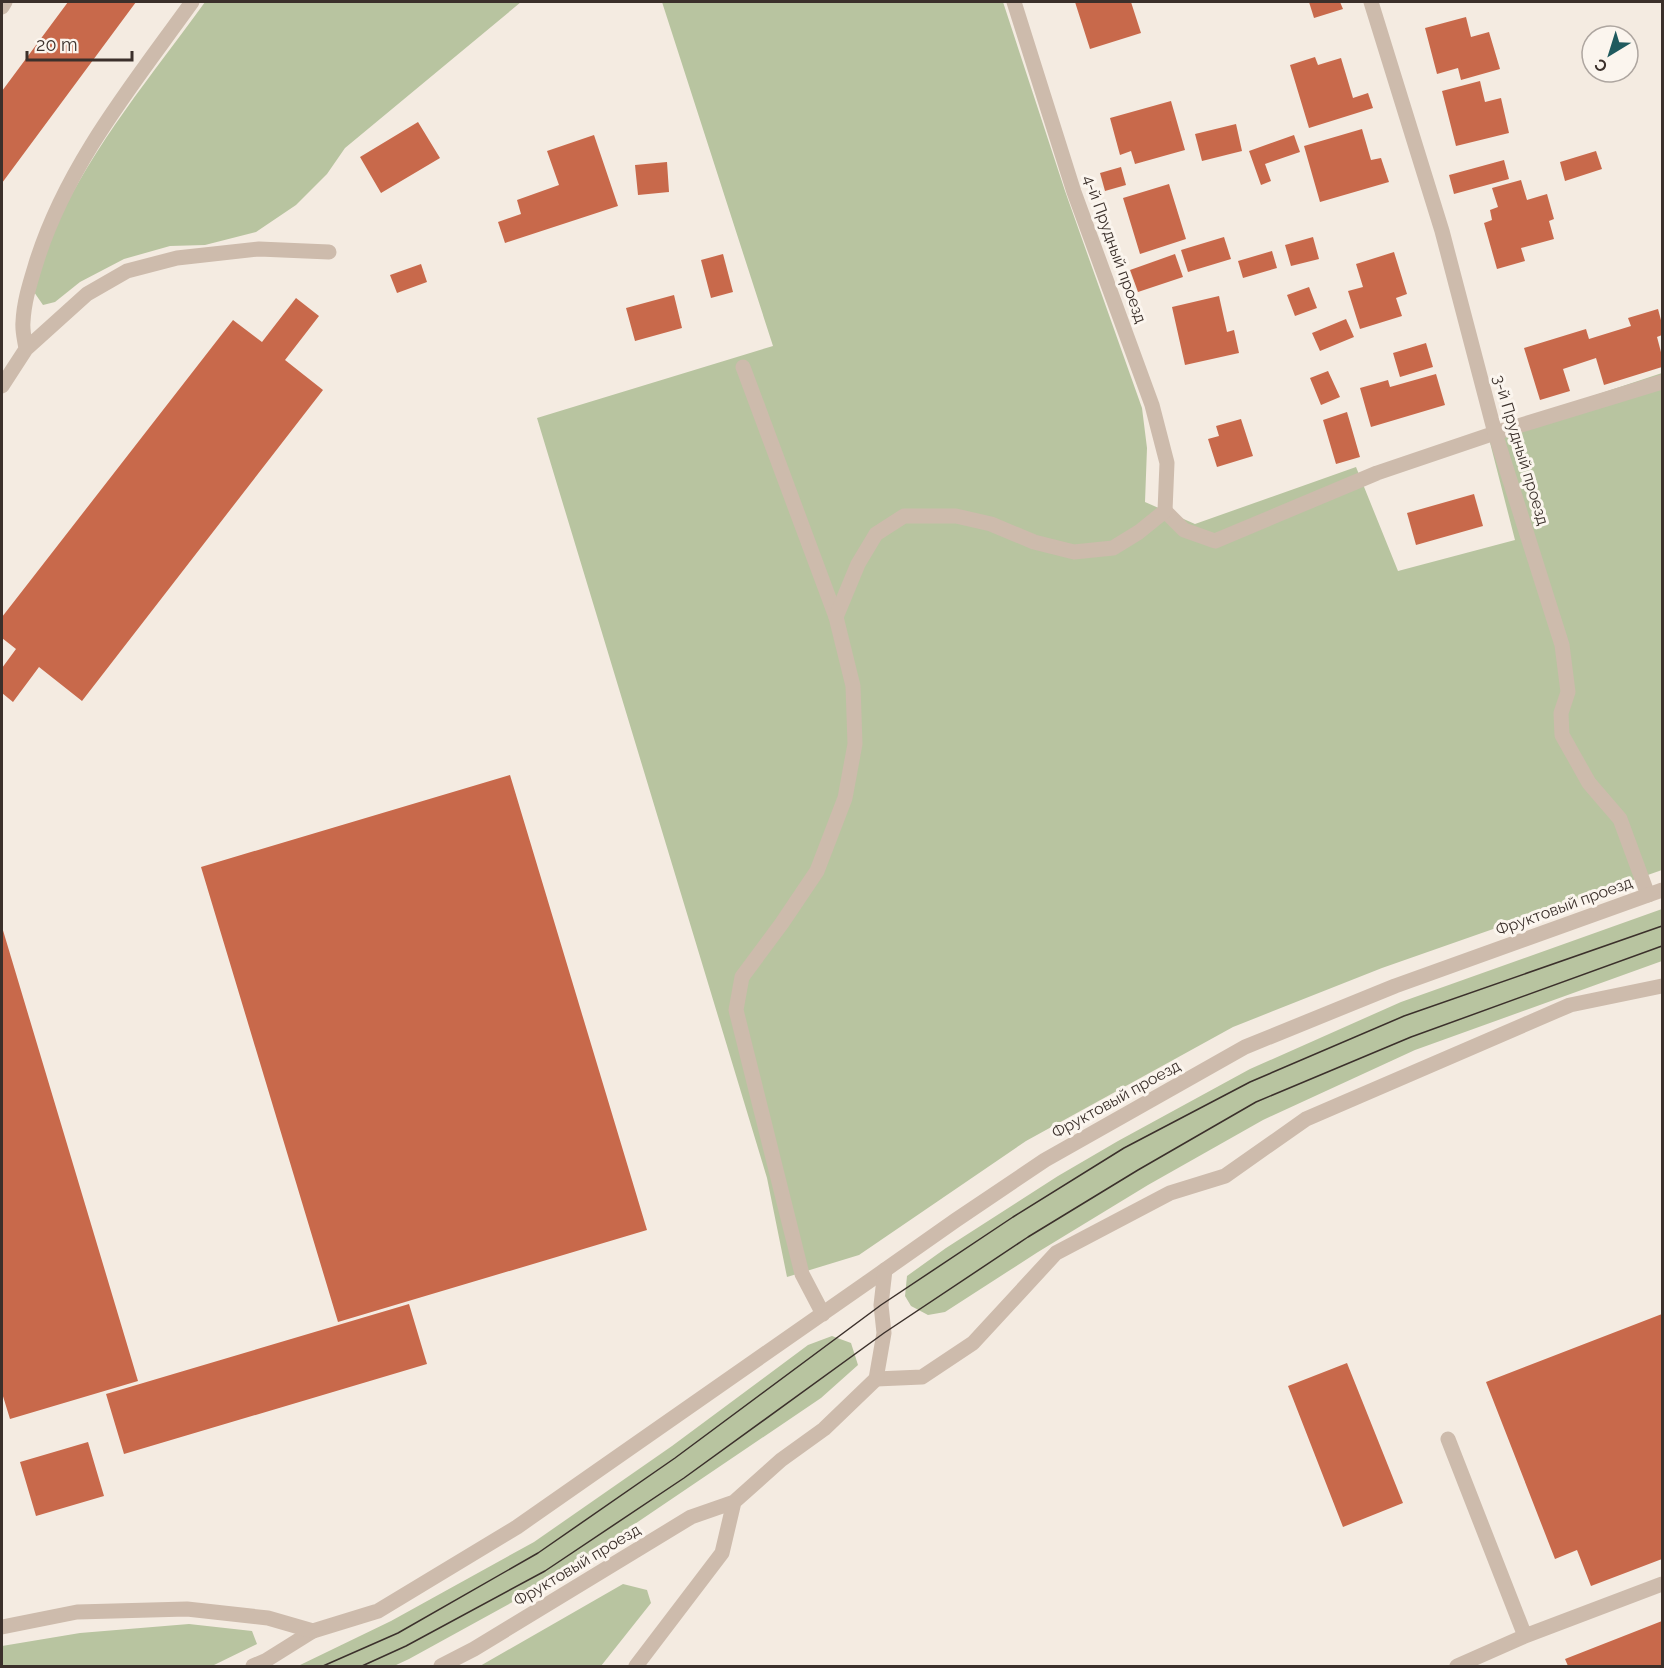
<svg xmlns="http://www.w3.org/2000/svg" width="1664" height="1668" font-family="Raleway,sans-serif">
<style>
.green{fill:#b8c4a0}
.building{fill:#c8694b}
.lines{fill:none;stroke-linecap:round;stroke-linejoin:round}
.service{stroke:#cdbbac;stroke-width:15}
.minor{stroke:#cdbbac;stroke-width:15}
.tertiary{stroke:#cdbbac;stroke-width:15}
.tram{stroke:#3b302b;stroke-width:1.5}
.labels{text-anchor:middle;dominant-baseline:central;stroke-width:6;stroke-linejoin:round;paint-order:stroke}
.street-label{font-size:16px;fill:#3b302b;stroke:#fbf5ee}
</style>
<rect width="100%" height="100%" fill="#f4ebe1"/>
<path class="green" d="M205 2H521L345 148 327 174 296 205 256 232 205 245 170 246 124 259 80 282 55 302 43 305 34 292C41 270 46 247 56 226 93 145 153 74 205 2Z
M662 2H1003L1065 191 1142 408 1147 448 1145 502 1195 524 1356 467 1398 571 1515 540 1487 431 1662 373V870L1382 968 1233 1027 1026 1141 859 1255 787 1277 767 1178 537 418 773 346Z
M1662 909V961L1415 1050 1263 1120 1148 1185 1038 1252 945 1312 928 1315 911 1306 905 1296 907 1276 946 1248 1058 1176 1118 1141 1250 1069 1401 1002Z
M832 1336 851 1343 858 1365 821 1398 549 1582 409 1659 394 1666H298L391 1621 534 1542 672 1446 808 1345Z
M623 1584 647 1590 651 1603 601 1666H480Z
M189 1624 252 1631 257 1644 212 1666H2V1646L80 1633Z"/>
<path class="building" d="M68 2H136L2 183V91Z
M1075 2H1131L1141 33 1090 49Z
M1309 2H1340L1343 9 1314 18Z
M1466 17 1471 37 1489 32 1500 69 1461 80 1458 68 1437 74 1425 28Z
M1315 57 1318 65 1341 58 1353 98 1368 93 1373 108 1309 128 1290 65Z
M1480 81 1485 102 1501 98 1509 133 1456 146 1442 91Z
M1171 101 1185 150 1135 164 1131 151 1120 155 1110 118Z
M418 122 440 158 381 193 360 157Z
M1236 124 1242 151 1202 161 1195 134Z
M1362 129 1371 160 1381 158 1389 182 1320 202 1304 146Z
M594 135 618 206 505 243 498 222 521 214 517 200 559 185 547 151Z
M1294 135 1300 152 1265 164 1271 181 1261 185 1249 151Z
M1596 151 1602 169 1565 181 1560 162Z
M1504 160 1509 179 1454 194 1449 175Z
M667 162 669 192 638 195 635 165Z
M1121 167 1126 185 1105 191 1100 173Z
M1521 180 1527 200 1547 194 1554 219 1549 221 1554 239 1521 248 1525 261 1497 269 1484 223 1492 220 1490 210 1498 207 1492 188Z
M1169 184 1186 239 1140 254 1123 198Z
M1224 237 1231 259 1188 272 1181 250Z
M1313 237 1319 259 1291 266 1285 245Z
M1272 251 1277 268 1243 278 1238 261Z
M1394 252 1407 294 1396 298 1402 316 1360 329 1348 291 1363 287 1356 264Z
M723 254 733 292 711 298 701 260Z
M1175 254 1183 277 1138 292 1130 270Z
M421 264 427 282 397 293 390 275Z
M1309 287 1317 308 1295 316 1287 295Z
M674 295 682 328 635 341 626 308Z
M1219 296 1227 332 1234 330 1239 353 1185 365 1172 307Z
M296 298 319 316 285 360 323 390 82 701 39 667 13 702 2 693V668L16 649 2 638V617L233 320 262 342Z
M1658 309 1662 324V335L1657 337 1662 356V367L1604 385 1596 358 1563 369 1570 391 1540 400 1524 348 1586 329 1589 339 1631 326 1628 318Z
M1346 319 1354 337 1320 351 1312 333Z
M1426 343 1433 367 1400 377 1393 353Z
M1328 371 1340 397 1321 405 1310 378Z
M1436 374 1445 405 1371 427 1360 388 1388 380 1390 387Z
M1347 412 1360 457 1336 464 1323 420Z
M1241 419 1253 456 1217 467 1208 439 1219 436 1216 426Z
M1474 494 1483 526 1416 545 1407 513Z
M510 775 647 1230 338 1322 201 867Z
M2 927 138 1381 10 1419 2 1393Z
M409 1304 427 1364 124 1454 106 1394Z
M1662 1314V1559L1591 1586 1577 1550 1555 1559 1486 1382Z
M1347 1363 1403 1503 1343 1527 1288 1386Z
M88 1442 104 1496 36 1516 20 1462Z
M1662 1621V1666H1568L1565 1659Z"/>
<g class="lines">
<path class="service" d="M2 7 5 2
M743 367 836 617
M1165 511 1184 530 1215 541 1377 473 1495 433 1662 382
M1448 1439 1525 1636
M253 1666 265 1661 313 1631
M1457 1666 1525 1636 1662 1584"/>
<path class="minor" d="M1371 2 1442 231 1495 433 1562 645 1568 692 1561 713 1562 735 1589 783 1620 819 1648 895
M26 349 87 294 127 271 177 258 259 249 329 252
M2 386 26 349C25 341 22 331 23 322 24 300 31 280 37 260 68 163 134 83 192 2
M823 1314 802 1274 736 1010 742 977 782 923 817 871 845 798 855 744 853 686 836 617 858 564 876 534 904 516H956L991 524 1034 542 1074 552 1113 548 1139 532 1165 511 1167 463 1152 405 1074 192 1014 2
M876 1379 922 1377 973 1343 1056 1253 1170 1193 1225 1176 1306 1119 1570 1005 1662 986
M2 1627 77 1612 187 1609 268 1618 313 1631 378 1611 517 1527 885 1270"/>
<path class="tertiary" d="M441 1666 474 1649 691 1517 734 1502 781 1460 824 1429 876 1379 884 1333 881 1305 885 1270 956 1220 1045 1160 1245 1047 1395 986 1662 890
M636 1666 722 1553 734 1502"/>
<path class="tram" d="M323 1666 398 1633 538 1553 675 1458 881 1305 1013 1217 1124 1148 1250 1082 1404 1016 1662 926
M362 1666 406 1646 545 1571 684 1478 884 1333 1028 1237 1138 1170 1256 1102 1411 1037 1662 946"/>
</g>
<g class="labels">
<g class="street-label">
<text transform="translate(1115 249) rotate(70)">4-й Прудный проезд</text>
<text transform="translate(1521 450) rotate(73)">3-й Прудный проезд</text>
<text transform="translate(1564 906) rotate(-20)">Фруктовый проезд</text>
<text transform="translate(1116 1099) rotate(-29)">Фруктовый проезд</text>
<text transform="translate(577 1565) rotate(-31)">Фруктовый проезд</text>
</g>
</g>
<rect width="1664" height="1668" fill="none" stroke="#3b302b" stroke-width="6"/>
<g transform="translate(1610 54) rotate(218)"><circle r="28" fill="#fbf5ee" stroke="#aea6a0" stroke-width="1.5"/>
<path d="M0-4.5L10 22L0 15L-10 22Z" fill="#1f5a5e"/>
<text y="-9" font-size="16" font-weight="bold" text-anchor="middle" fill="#3b302b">С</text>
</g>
<path d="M27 51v9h105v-9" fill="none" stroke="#3b302b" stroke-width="3"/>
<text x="36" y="51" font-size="18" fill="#3b302b" stroke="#fbf5ee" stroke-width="4.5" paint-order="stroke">20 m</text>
</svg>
